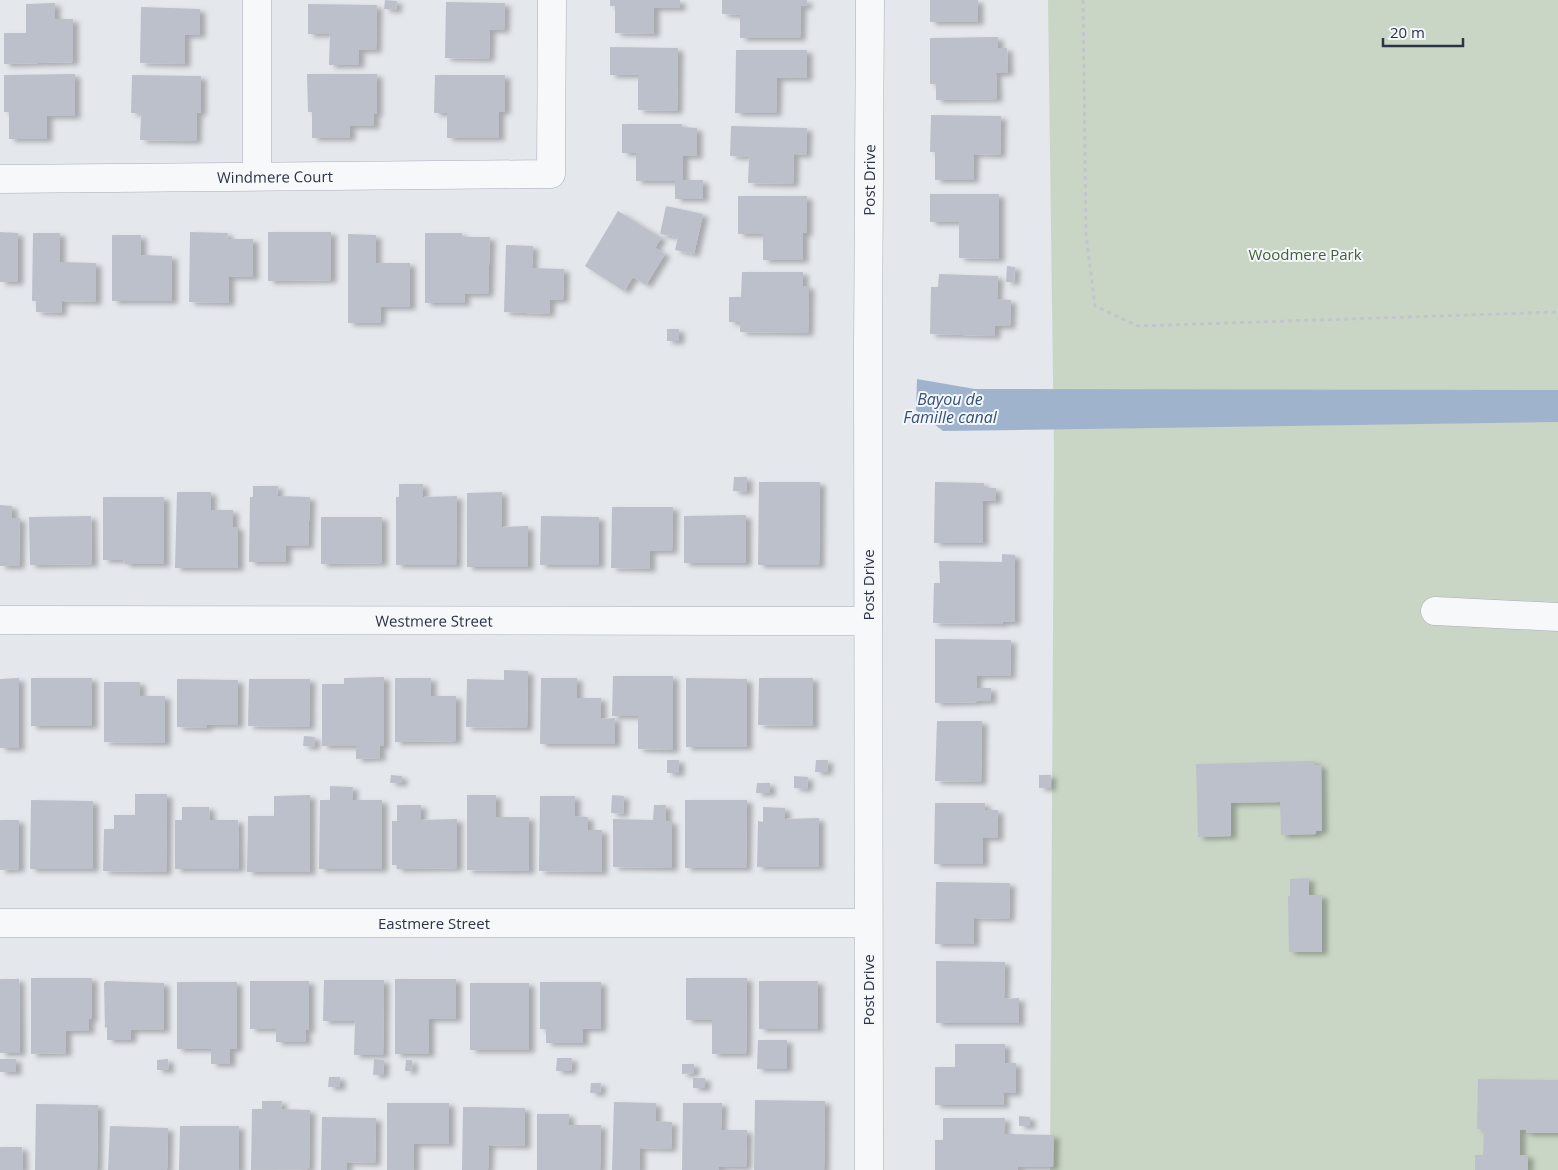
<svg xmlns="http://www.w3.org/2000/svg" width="1558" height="1170" font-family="'Open Sans',sans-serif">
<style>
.green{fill:#c9d6c5}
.water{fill:#9fb4cc}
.building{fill:#bbc0ca;filter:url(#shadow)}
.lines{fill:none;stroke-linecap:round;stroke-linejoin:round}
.minor-casing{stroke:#a9aeb7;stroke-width:29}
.path{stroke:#c2c5cb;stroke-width:3;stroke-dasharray:4 4;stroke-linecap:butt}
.minor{stroke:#f7f8fa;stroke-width:28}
.labels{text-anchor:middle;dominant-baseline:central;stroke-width:4;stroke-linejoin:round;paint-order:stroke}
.street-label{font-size:15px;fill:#2b3445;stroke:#f4f6f9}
.park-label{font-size:15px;fill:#3f6138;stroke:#f4f6f9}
.water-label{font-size:16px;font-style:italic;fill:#34527a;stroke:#f4f6f9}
</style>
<defs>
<filter id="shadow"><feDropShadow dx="5.5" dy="3" stdDeviation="2.5" flood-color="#0004"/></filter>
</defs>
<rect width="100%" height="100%" fill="#e4e7ec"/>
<path class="green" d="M1048 0H1558V1170H1050L1054 454Z"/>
<path class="water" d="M917 379 975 389 1558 390V422L943 431 916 410Z"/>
<path class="building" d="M385 0 397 1 396 10 384 9Z
M610 0H680V8H654V34L615 33V6H610Z
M722 0H807V6H801L800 38H740V15L722 14Z
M930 0H978V22H930Z
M446 2 505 3 504 30H490L489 59 445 58Z
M55 3V19H73V62L4 64V33H26V4Z
M308 4 377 5 376 50H359V65H329L330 34H308Z
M141 7 200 9V35H185V64L140 63Z
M998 37V48H1007L1008 73H996L997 99 936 100V84H930V38Z
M610 47 678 48 677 111 638 110V75H610Z
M736 50H807V78H777L776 113H735Z
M75 74V116H47V139H9V112H4V75Z
M307 74H377V114H374V126H350V138H312V112H308Z
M132 75 201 76V113L197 112 196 141 140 140 141 113H131Z
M435 75H505V111L499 112V138H447V113H434Z
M931 115 1001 116 1000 155 974 154 973 180H935V152H930Z
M622 124H682V127L697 128V156H683V180H703V199H675V181H636V153H622Z
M731 126 807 128 806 155 794 154 793 184 748 183 749 157 730 156Z
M930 194H999V259L959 258V222H930Z
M738 196H807V233H803V260H763V234H738Z
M666 206 703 214 694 254 675 250 678 237 660 234Z
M618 211 661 238 655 248 665 254 646 285 633 277 624 291 585 266Z
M0 232 18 233V282H0Z
M190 232 228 233 227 239H253V277H229V303L189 302Z
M268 232H331V280L268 281Z
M33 233H60V262L96 263V302L62 301 61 313 36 312V301H32Z
M425 233H462V237H490L488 294H464L465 303H425Z
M348 234 376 235V263H410V307H381L380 323H348Z
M112 235H141V255L172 256V301H112Z
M506 245 533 246 532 268 564 269 563 300H550L549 314 504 312Z
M1007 266 1015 267 1014 282H1006Z
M742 272H803V286H809L808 333 740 332V322H729V297H741Z
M939 274 998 276 997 299 1011 300 1010 326H995V336L930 334 931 287H938Z
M667 329H679V341H667Z
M734 477H747V492L733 491Z
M759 482H820L819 565H758Z
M935 482 984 483V488H996V501H983V543H934Z
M399 484H423V497L457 496 456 565H396V497H399Z
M253 486H278L277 496 310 497 308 546H286V562H249L250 497H253Z
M177 492H211V510H233V527H238V568H175Z
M502 492V527L528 526V567H467V493Z
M103 497H164V564H125L123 560H103Z
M0 505 12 506V518H20L19 566H0Z
M612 507H673L672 551H650V569L611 568Z
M746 515V563H684V516Z
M91 516 92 564 30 565 29 517Z
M541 516 599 517V565H540Z
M321 517H382V563L321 564Z
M1002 554 1015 555V622H1003V624L933 623 934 583H940L939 561 1002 562Z
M935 639 1011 640 1010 676H977L976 688H991V701H977V702L935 703Z
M504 670 528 671 527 728 466 727 467 679 504 680Z
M613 676H673V750L638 749V716H612Z
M384 677V746H380V758L356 759V746H322V684H344V678Z
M19 678V748H0V679Z
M31 678H92V726H31Z
M395 678H431V696H456V741L395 742Z
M541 678H577V698H601V719L615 718V744H540Z
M686 678 747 679V747H686Z
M759 678H813V726L758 725Z
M177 679 238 680V725H207V728L177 727Z
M249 679H310L309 727 248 726Z
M104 682H140V696H165V743L104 742Z
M937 721H982L981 782 935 781Z
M304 736 315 737 314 747 303 746Z
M667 760H679V773H667Z
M816 760H828L827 772H815Z
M1315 761V765H1321L1322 831H1316V834L1281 835 1280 802 1231 803V836L1198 837 1196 764Z
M391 775 402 776V783H390Z
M1039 775H1051L1050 788H1039Z
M794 776 808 777 807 789 794 788Z
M757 783H770V793H756Z
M330 786 353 787 352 800H382V869H319L320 800H330Z
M135 794H167L166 872 103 871 104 829H114V815H135Z
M310 795V872H247L248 816H274V796Z
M467 795H496V817H529V871L467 870Z
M612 795 624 796 623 814 611 813Z
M540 796H575V816L588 817V830H602V872L539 871Z
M31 800 93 801V869H30Z
M685 800H747L746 868H685Z
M935 803H985V810H998V838H983V864H934Z
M397 805H421V820L457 819V868L397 869V865H392V821H397Z
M654 805H666V821H672V868L613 867V819L653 820Z
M182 807H209L210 820H238L239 869H175V820H182Z
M763 807 785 808V819L819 818V867H757L758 821 763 822Z
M0 820H19V869L0 870Z
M1309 878V895H1322V952H1289L1288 896H1290V879Z
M936 882 1010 883 1009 919 974 918V944H935Z
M936 961 1005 962 1004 999 1019 998V1023H936Z
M31 978H92V1019H89V1031H66V1053L31 1054Z
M686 978H747L746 1054H712V1020H686Z
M0 979H19L20 1053H0Z
M395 979H456V1019H429V1054H395Z
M324 980H384L383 1055H354L355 1021H323Z
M106 981 164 983V1030H131V1040H107V1027L105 1028 104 983Z
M250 981H309V1030H305L306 1042H276V1029H250Z
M759 981H818V1029H759Z
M177 982H237V1049H230V1064H211V1049H177Z
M540 982H601V1029H583V1043H546V1029H540Z
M470 983H529V1050H470Z
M758 1040H787V1069H757Z
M955 1044H1005V1063H1016V1093H1003L1004 1105H935V1067H955Z
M557 1058H572L571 1071H556Z
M0 1059H16V1072H0Z
M168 1059 169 1070H157V1060Z
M374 1059 384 1060 383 1075H373Z
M406 1060H412V1071H405Z
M682 1064H694V1073L682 1074Z
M329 1077H340V1087H328Z
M693 1078H705V1088H693Z
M1478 1079 1558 1080V1133H1526V1130H1520V1155H1528V1170H1475V1155H1483L1484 1130 1477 1129Z
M591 1083H601L600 1093H590Z
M755 1100 825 1101 824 1170H754Z
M262 1101H282L281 1109 310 1110 309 1169 251 1170 252 1109H262Z
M614 1102 656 1103V1121L672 1122 671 1149 640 1148V1170H612Z
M387 1103H449V1144H414V1170H387Z
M683 1103H722L721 1130H747L746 1167H719V1170H682Z
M36 1104 98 1105 97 1170H35Z
M463 1107 525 1108V1146L489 1145 488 1170H462Z
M537 1114H569V1125H601L600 1170H537Z
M1019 1116 1030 1117V1126H1019Z
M322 1117 376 1118 375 1163 347 1162V1170H321Z
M943 1118H1005L1004 1134 1054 1135 1053 1167H1018V1170H935V1140H943Z
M110 1126 168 1128 167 1170H108Z
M180 1126H239V1170H179Z
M0 1147H22L23 1170H0Z"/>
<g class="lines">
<defs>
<g id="minor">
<path d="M257 0V176"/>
<path id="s1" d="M0 179 551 174 552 0"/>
<path d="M1435 611 1558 617"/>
<path id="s2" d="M0 620 868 621"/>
<path id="s3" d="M0 923H868"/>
<path id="s4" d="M869 1170 868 351 870 0"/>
</g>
</defs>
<use href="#minor" class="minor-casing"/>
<path class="path" d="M1083 0 1086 234 1095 306 1138 326 1558 312"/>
<use href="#minor" class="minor"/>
</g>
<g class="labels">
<g class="street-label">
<text stroke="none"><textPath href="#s1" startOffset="275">Windmere Court</textPath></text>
<text stroke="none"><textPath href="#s4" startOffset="990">Post Drive</textPath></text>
<text transform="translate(868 585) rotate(-90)">Post Drive</text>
<text stroke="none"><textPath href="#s2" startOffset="434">Westmere Street</textPath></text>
<text stroke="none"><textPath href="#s3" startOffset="434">Eastmere Street</textPath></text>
<text transform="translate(868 990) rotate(-90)">Post Drive</text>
</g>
<g class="park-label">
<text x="1305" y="254">Woodmere Park</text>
</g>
<g class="water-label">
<text x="950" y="399">Bayou de<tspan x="950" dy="18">Famille canal</tspan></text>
</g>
</g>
<path d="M1383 38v8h80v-8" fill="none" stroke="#2b3445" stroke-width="2.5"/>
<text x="1390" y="38" font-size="15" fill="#2b3445" stroke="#f4f6f9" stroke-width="4" paint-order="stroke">20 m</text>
</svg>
